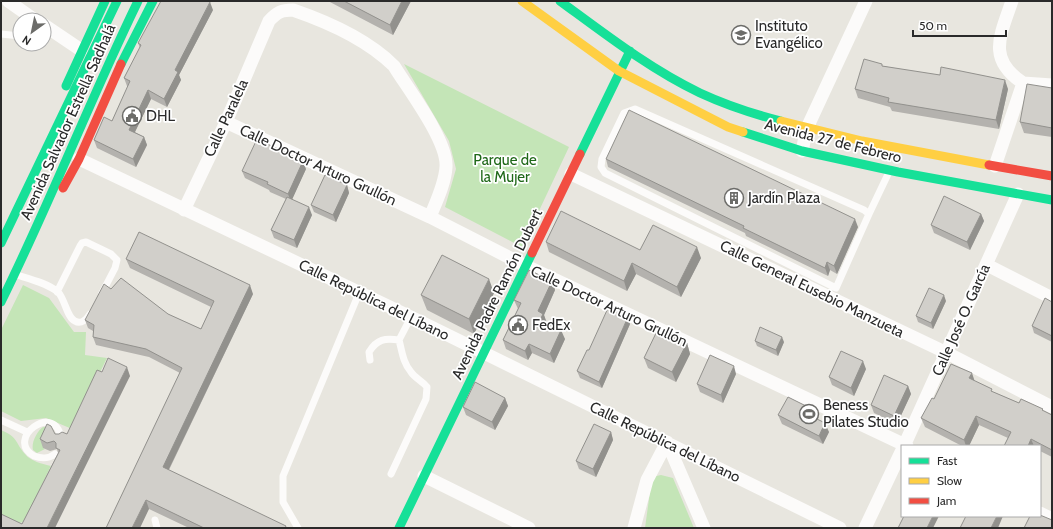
<svg xmlns="http://www.w3.org/2000/svg" width="1053" height="529" font-family="Cabin,sans-serif">
<style>
.green{fill:#c4e5b7}
.lines{fill:none;stroke-linecap:round;stroke-linejoin:round}
.lane{stroke:#fcfbfa;stroke-width:7}
.street{stroke:#fcfbfa;stroke-width:13}
.fast{stroke:#16e098;stroke-width:9}
.slow{stroke:#ffcf43;stroke-width:9}
.jam{stroke:#f24e42;stroke-width:9}
.wall{fill:#b4b2ae}
.shaded-wall{fill:#92918d}
.building{fill:#d1cfca;stroke:#92918d}
.labels{text-anchor:middle;dominant-baseline:central;stroke-width:3.5;stroke-linejoin:round;paint-order:stroke}
.poi-label{font-size:15px;fill:#2a2a2a;stroke:#fff;text-anchor:start}
.street-label{font-size:15px;fill:#2a2a2a;stroke:#fff}
.park-label{font-size:15px;fill:#1f6818;stroke:#fff}
</style>
<rect width="100%" height="100%" fill="#e8e6df"/>
<path class="green" d="M404 64 569 147 522 247 445 207 456 169 449 141Z
M23 285 49 298 74 332H86L85 355 107 358 72 429 46 418 21 421 1 411V330Z
M43 427H47L43 448 45 449 37 453 33 450C31 443 37 431 43 427Z
M1 430C19 438 14 441 25 454 30 461 43 464 51 466L24 522 18 523 1 515Z
M661 475 673 478 694 528H645L652 477Z"/>
<g class="lines">
<path class="lane" d="M1 34 20 36
M635 109 864 210 869 214 836 288 605 173 601 167 602 159 624 113Z
M869 214 889 172
M17 275C30 279 47 283 58 292 65 299 67 318 75 321 81 325 87 319 90 314
M57 292 80 246 82 243 86 242 111 254 117 260 115 268 102 293
M370 360 369 352C377 339 385 338 399 340
M1 420 27 432
M55 454C48 459 42 459 34 456 4 439 55 401 61 438
M391 474 426 399 427 387C422 381 415 378 411 372 403 363 402 351 399 340L411 317
M155 520 157 528
M298 528 283 502V476L359 293"/>
<path class="street" d="M8 1 35 20
M1012 1C1000 36 987 59 1023 83
M44 25 81 50
M226 122 430 217 526 266 907 446
M802 151 807 128 866 1
M79 159 411 317 840 528
M995 166 1023 83 1052 85
M571 174 947 353 1052 407
M184 210 226 122 269 21C277 12 282 10 293 10 328 22 368 40 394 66 408 89 448 141 446 167 445 184 436 202 430 217
M987 265 1052 298
M667 442 704 528
M904 446 1018 194
M424 476 529 528
M1040 513 1052 519
M634 528 647 480 667 442
M865 528 902 450"/>
<path class="fast" d="M560 1C605 34 650 69 700 93 726 105 753 114 781 121
M121 64 153 1
M66 86 105 1
M743 132 802 151 898 172 1052 200
M580 154 630 51
M1 243 117 1
M1 302C50 203 90 100 138 1
M399 528 532 253"/>
<path class="slow" d="M522 1 619 71 728 127 743 132
M781 121 862 141 989 165"/>
<path class="jam" d="M989 165 1052 176
M63 188 79 159 121 64
M532 253 580 154"/>
</g>
<path class="wall" d="M328 1H411L393 35Z
M213 10 179 75 181 80 167 107 151 99 135 132 144 137 147 145 136 167 97 148 94 140 112 121 128 87 127 86 124 78 140 48 138 43Z
M883 66 1008 89 999 129 892 111 890 107 858 98 855 89Z
M1052 88V137L1024 133 1020 122Z
M606 159 858 227 837 274 830 270 828 276 746 236 745 233 608 167Z
M306 169 292 199 312 215 297 248 274 238 271 230 286 199 270 192 269 190 245 178 242 171Z
M347 185 349 193 336 222 314 212 311 205Z
M981 214 984 221 970 250 934 233 931 225Z
M546 242 640 250 701 258 681 297 636 274 627 291 549 252Z
M126 259 253 294 169 470 287 528H189L149 509 106 528 180 373 149 357 96 345 93 337V331L88 328 85 320 111 289 201 329 211 307 130 268Z
M552 281 555 290 544 315 546 323 565 339 554 363 532 353 528 360 506 349 503 340 518 309 514 300Z
M494 293 474 334 427 310 421 295Z
M946 301 933 329 918 322 916 316Z
M1052 302V342L1034 333 1032 326Z
M630 324 602 388 580 378 577 371 589 350Z
M755 341 784 342 778 356 757 346Z
M687 343 690 354 676 382 648 368 644 358Z
M866 369 854 396 832 385 829 377Z
M102 372 130 376 22 524 58 453 57 449 50 451 43 448 40 439 55 434H67Z
M736 374 723 403 700 392 697 384Z
M974 381 993 392 1019 403 1044 411 1052 415V457L1040 451V446H1004L1008 438 979 425 969 446H962L925 427 921 418 934 399Z
M908 386 911 394 897 424 874 413 871 405Z
M505 398 508 406 495 430 466 415 463 407Z
M810 408 814 417H813L829 432 823 444 782 424 778 415Z
M611 432 613 440 596 477 579 469 576 461Z"/>
<path class="shaded-wall" d="M402 1H411L393 35 390 25Z
M210 2 213 10 179 75 181 80 167 107 164 99 175 70Z
M1005 80 1008 89 999 129 996 120Z
M148 90 151 99 132 138 129 130Z
M144 137 147 145 136 167 133 159Z
M303 161 306 169 291 202 288 194Z
M347 185 349 193 336 222 333 215Z
M309 207 312 215 297 248 294 240Z
M981 214 984 221 970 250 967 242Z
M855 219 858 227 837 274 834 266Z
M697 247 701 258 681 297 677 287Z
M827 262 830 270 828 276 825 268Z
M632 263 636 274 627 291 624 281Z
M489 279 494 293 474 334 469 319Z
M552 281 555 290 544 315 547 323 543 329 540 320 538 311Z
M250 285 253 294 166 475 163 467Z
M944 295 946 301 933 329 931 323Z
M628 317 630 324 602 388 599 382Z
M561 330 565 339 554 363 550 354Z
M782 337 784 342 778 356 776 350Z
M687 343 690 354 676 382 672 372Z
M529 344 532 353 528 360 525 351Z
M863 361 866 369 854 396 851 388Z
M734 366 736 374 723 403 721 395Z
M127 367 130 376 55 528H47Z
M972 373 975 382 969 378Z
M908 386 911 394 897 424 894 416Z
M505 398 508 406 495 430 492 422Z
M810 408 814 417 810 423 807 414Z
M976 416 979 425 969 446H966L964 440Z
M825 423 829 432 823 444 819 436Z
M611 432 613 440 596 477 593 469Z
M1031 439 1034 446H1028Z
M146 500 149 509 140 528H132Z
M933 516H939L933 528H927Z
M997 516H1003L998 528H991Z"/>
<path class="building" d="M161 1H209L210 2 175 70 178 72 164 99 148 90 129 130 144 137 133 159 94 140 104 117 112 121 130 81 124 78 141 45 138 43Z
M344 1H402L390 25Z
M864 59 882 64V66L940 75 941 67 1005 80 996 120 888 102 889 98 855 89Z
M1027 84 1052 88V128L1020 122Z
M629 110 855 219 834 266 827 262 825 268 743 228 744 226 606 159Z
M257 139 303 161 288 194 267 184 268 182 242 171Z
M325 175 347 185 333 215 311 205Z
M944 196 981 214 967 242 931 225Z
M287 197 309 207 294 240 271 230Z
M561 211 640 250 653 225 697 247 677 287 632 263 624 281 546 242Z
M139 232 250 285 163 467 286 526 285 528H204L146 500 132 528H106L182 368 146 349 93 337 94 325 85 320 104 284 111 289 121 278 168 314 201 329 214 301 126 259Z
M442 255 489 279 469 319 421 295Z
M529 270 552 281 538 311 543 314 540 320 561 330 550 354 529 344 525 351 503 340 521 303 514 300Z
M929 288 944 295 931 323 916 316Z
M1045 298 1052 302V336L1032 326Z
M608 308 628 317 599 382 577 371 587 350H589Z
M760 327 782 337 776 350 755 341Z
M658 329 687 343 672 372 644 358Z
M841 351 863 361 851 388 829 377Z
M710 355 734 366 721 395 697 384Z
M108 358 127 367 47 528H1V514L22 524 60 450 56 448V443L54 441 47 443 40 439 47 424 51 426 55 434H59L62 432 67 434 97 370 102 372Z
M951 364 972 373 969 378 992 389 991 391 1019 403 1021 399 1043 409 1042 410 1052 415V450L1031 439 1028 446H1004L1011 432 976 416 964 440 921 418 932 398 934 399Z
M884 375 908 386 894 416 871 405Z
M475 382 505 398 492 422 463 407Z
M788 397 810 408 807 414 825 423 819 436 778 415Z
M594 424 611 432 593 469 576 461Z
M1040 515 1052 520V528H1024L1030 516H1040Z
M904 516H933L927 528H898Z
M966 516H997L991 528H960Z"/>
<defs>
<symbol id="school-ring" viewBox="-11 -11 22 22"><circle r="9.5" fill="#fff" stroke="#6c6c69" stroke-width="1.5"/><path d="M0-5L7-2L0 1L-7-2ZM-4 1L0 2.5L4 1V4Q0 6-4 4Z" fill="#6c6c69"/></symbol>
<symbol id="civic-ring" viewBox="-11 -11 22 22"><circle r="9.5" fill="#fff" stroke="#6c6c69" stroke-width="1.5"/><path d="M-.6-6.5H3V-4.5H.6V-3L4-1V1h2V6H-6V1h2V-1L-.6-3ZM-1.2 2.5V6h2.4V2.5Z" fill="#6c6c69"/></symbol>
<symbol id="building-ring" viewBox="-11 -11 22 22"><circle r="9.5" fill="#fff" stroke="#6c6c69" stroke-width="1.5"/><path d="M-4-6H4V6H1V3H-1V6H-4ZM-2.5-4.3h1.7v1.8h-1.7ZM.8-4.3h1.7v1.8H.8ZM-2.5-1h1.7V.8h-1.7ZM.8-1h1.7V.8H.8Z" fill="#6c6c69"/></symbol>
<symbol id="stadium-ring" viewBox="-11 -11 22 22"><circle r="9.5" fill="#fff" stroke="#6c6c69" stroke-width="1.5"/><path d="M0-5a6.5 5 0 1 0 0 10a6.5 5 0 1 0 0-10ZM-3.5-1.8h7v3.6h-7Z" fill="#6c6c69"/></symbol>
</defs>
<g fill-rule="evenodd">
<use href="#school-ring" x="730" y="24" width="22" height="22"/>
<use href="#civic-ring" x="121" y="105" width="22" height="22"/>
<use href="#building-ring" x="723" y="187" width="22" height="22"/>
<use href="#civic-ring" x="507" y="314" width="22" height="22"/>
<use href="#stadium-ring" x="798" y="403" width="22" height="22"/>
</g>
<g class="labels">
<g class="poi-label">
<text x="755" y="26">Instituto<tspan x="755" dy="17">Evangélico</tspan></text>
<text x="146" y="116">DHL</text>
<text x="748" y="198">Jardín Plaza</text>
<text x="532" y="325">FedEx</text>
<text x="823" y="405">Beness<tspan x="823" dy="17">Pilates Studio</tspan></text>
</g>
<g class="street-label">
<text transform="translate(226 118) rotate(-65)">Calle Paralela</text>
<text transform="translate(68 122) rotate(-66)">Avenida Salvador Estrella Sadhalá</text>
<text transform="translate(833 141) rotate(14)">Avenida 27 de Febrero</text>
<text transform="translate(318 165) rotate(25)">Calle Doctor Arturo Grullón</text>
<text transform="translate(812 289) rotate(26)">Calle General Eusebio Manzueta</text>
<text transform="translate(497 294) rotate(-64)">Avenida Padre Ramón Dubert</text>
<text transform="translate(374 300) rotate(26)">Calle República del Líbano</text>
<text transform="translate(609 306) rotate(25)">Calle Doctor Arturo Grullón</text>
<text transform="translate(961 320) rotate(-66)">Calle José O. García</text>
<text transform="translate(665 442) rotate(26)">Calle República del Líbano</text>
</g>
<g class="park-label">
<text x="505" y="160">Parque de<tspan x="505" dy="17">la Mujer</tspan></text>
</g>
</g>
<rect width="1053" height="529" fill="none" stroke="#2a2a2a" stroke-width="4"/>
<rect x="901" y="445" width="140" height="72" fill="#ffffff" stroke="#aaaaaa"/>
<rect x="909" y="458" width="20" height="6" fill="#16e098" stroke="#aaaaaa"/>
<text x="937" y="465" font-size="12" fill="#2a2a2a">Fast</text>
<rect x="909" y="478" width="20" height="6" fill="#ffcf43" stroke="#aaaaaa"/>
<text x="937" y="485" font-size="12" fill="#2a2a2a">Slow</text>
<rect x="909" y="498" width="20" height="6" fill="#f24e42" stroke="#aaaaaa"/>
<text x="937" y="505" font-size="12" fill="#2a2a2a">Jam</text>
<g transform="translate(32 32) rotate(213)"><circle r="19" fill="#ffffff" stroke="#aaaaaa"/>
<path d="M0-3L7 15L0 10L-7 15Z" fill="#6c6c69"/>
<text y="-6" font-size="11" font-weight="bold" text-anchor="middle" fill="#2a2a2a">N</text>
</g>
<path d="M913 30v6h93v-6" fill="none" stroke="#2a2a2a" stroke-width="2"/>
<text x="919" y="30" font-size="12" fill="#2a2a2a" stroke="#ffffff" stroke-width="3" paint-order="stroke">50 m</text>
</svg>
